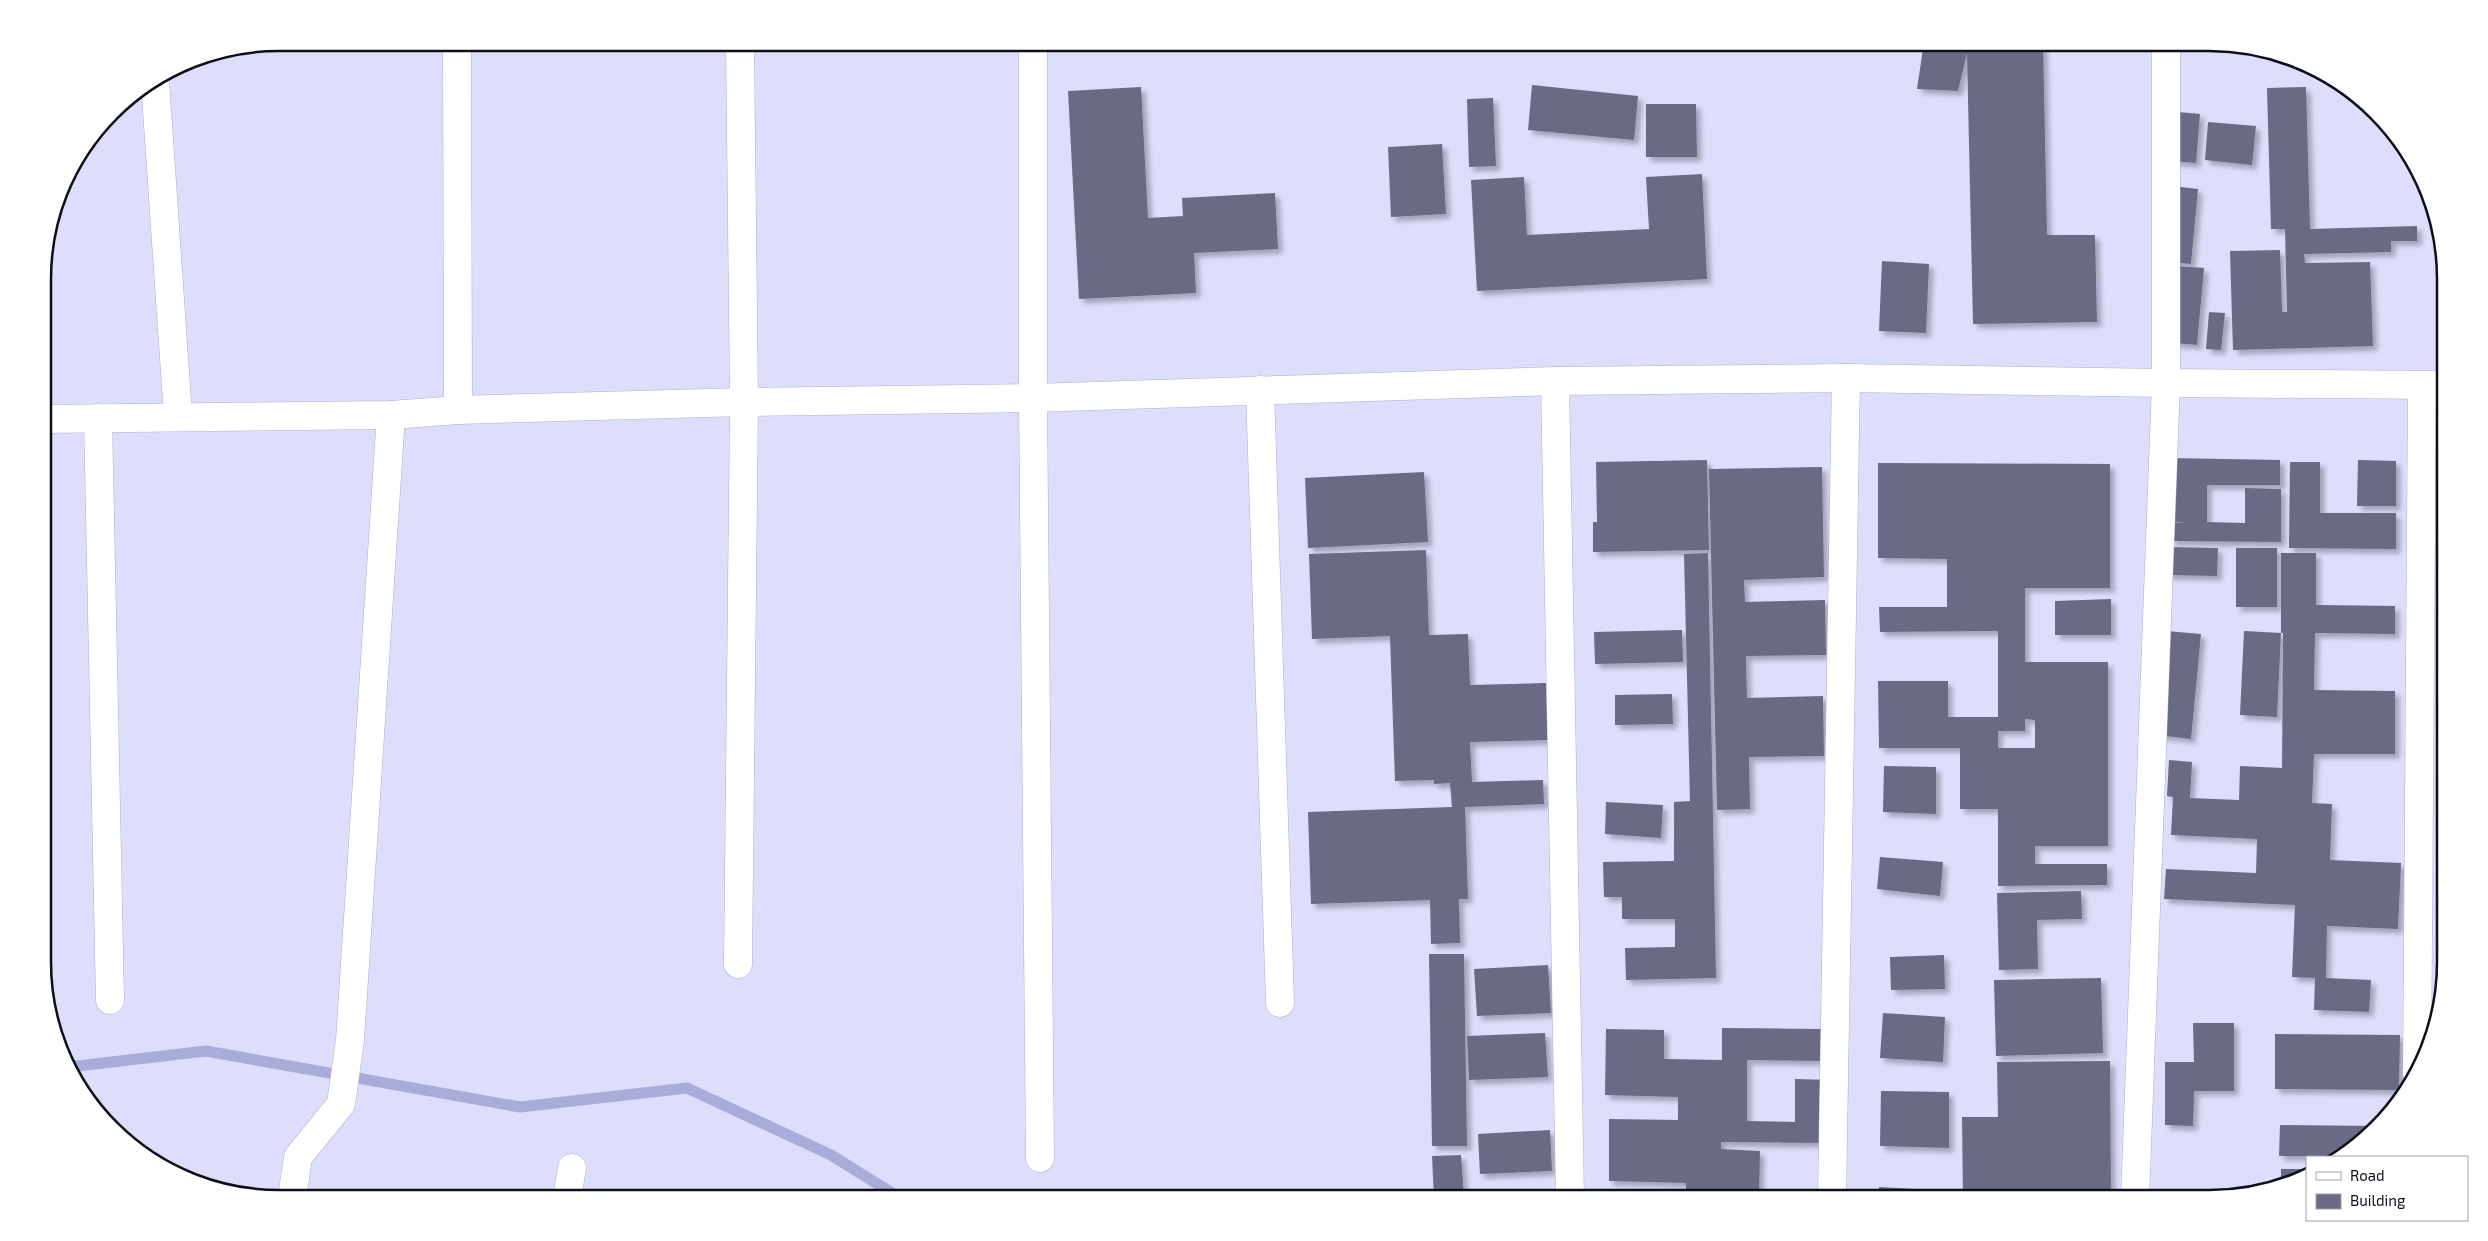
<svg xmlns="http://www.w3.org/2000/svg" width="2488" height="1241" font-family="'Exo 2',sans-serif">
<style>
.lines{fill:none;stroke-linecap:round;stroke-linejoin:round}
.stream{stroke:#a9abd9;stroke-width:11}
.building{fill:#696a83;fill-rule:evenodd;filter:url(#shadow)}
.street-casing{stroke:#afb0cc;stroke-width:29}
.secondary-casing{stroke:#afb0cc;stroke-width:29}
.street{stroke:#fff;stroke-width:28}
.secondary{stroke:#fff;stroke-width:28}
.rim{fill:none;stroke:#0f0f19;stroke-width:2.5}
</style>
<defs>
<filter id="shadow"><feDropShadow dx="4.5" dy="4.5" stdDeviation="2.5" flood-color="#0004"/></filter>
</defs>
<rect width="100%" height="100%" fill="#dcdefb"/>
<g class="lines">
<path class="stream" d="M69 1067 206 1051 520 1107 687 1088 831 1155 900 1198"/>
</g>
<path class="building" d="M1924 42H2043L2047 235H2095L2097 322 1973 324 1967 53 1958 91 1917 89Z
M1532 85 1638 96 1634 140 1528 130Z
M1141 87 1148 218 1183 216 1182 198 1275 193 1278 249 1194 253 1196 293 1079 299 1068 91Z
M2306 87 2310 229 2417 226V241H2391V252L2304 254 2305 263 2370 262 2373 346 2233 350 2230 251 2280 250 2282 312H2287L2285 229H2271L2267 88Z
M1493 98 1496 166 1469 167 1467 99Z
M1646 104H1696L1697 157H1646Z
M2167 111 2200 114 2196 163 2162 160Z
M2208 122 2256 126 2252 165 2205 160Z
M1442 144 1446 214 1391 217 1388 147Z
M1702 174 1707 279 1477 291 1471 180 1524 177 1527 235 1649 229 1646 177Z
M2164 185 2198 189 2191 264 2157 261Z
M1882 261 1929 264 1926 333 1879 331Z
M2163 265 2204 268 2197 345 2156 341Z
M2209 312 2225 313 2221 350 2206 349Z
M2168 458 2280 460V485H2207V522L2245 523V488L2281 489V542L2171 541 2172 523 2186 522H2168Z
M1707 460 1709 550 1593 552V522H1597L1596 462Z
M2358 460 2396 461V506H2357Z
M2290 462H2320V513H2396V549L2289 548Z
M1878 463 2110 464V588H2025V662H2108V846H2035V864H2107V885L1998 886V809H1960V748H1879L1878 681H1948V717H1998V631L1880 632 1879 607H1947V559L1878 558ZM2025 719 2035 720V748H1998V731H2025Z
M1822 467 1824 577 1744 580 1745 602 1825 600 1826 655 1746 656 1747 698 1823 696 1824 756 1749 757 1750 809 1717 810 1709 469Z
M1424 472 1428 542 1308 548 1305 478Z
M2167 547 2218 548 2217 576 2167 575Z
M2236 548H2277V607H2236Z
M1426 550 1429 635 1468 634 1470 685 1546 683 1548 740 1470 742 1472 782 1543 780 1544 804 1465 807 1468 899H1459L1460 943 1431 944 1430 900 1311 904 1308 812 1452 807 1450 783 1434 784V780L1395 781 1390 636 1312 639 1309 554Z
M1708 553 1716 978 1626 980 1625 948 1675 947V919H1622V897H1604L1603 862 1674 861V802L1690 801 1684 554Z
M2281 553H2316V605L2395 606V634L2315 633 2314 690 2395 691V754H2314L2312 803 2332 804 2330 860 2401 863 2398 929 2327 926 2326 978 2371 980 2369 1012 2314 1010 2315 978 2292 977 2295 905 2164 899 2166 869 2256 873 2257 839 2171 835 2173 797 2167 796 2169 760 2192 762 2190 798 2239 800 2240 766 2282 768 2283 633H2281L2277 717 2240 715 2244 631 2281 633Z
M2111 599V635H2055V601Z
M1682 630 1683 662 1595 664 1594 632Z
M2167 631 2201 634 2191 739 2157 735Z
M1672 694 1673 724 1615 725V695Z
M1884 766 1936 767V814L1883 812Z
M1606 802 1663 805 1661 838 1605 834Z
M1880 857 1943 862 1940 896 1877 889Z
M2081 891 2082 919 2037 920 2038 969 1999 970 1997 893Z
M1429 954H1464L1467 1146H1432Z
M1944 955 1945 989 1891 990 1890 957Z
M1548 965 1551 1013 1477 1016 1474 969Z
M2101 978 2103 1053 1996 1056 1994 980Z
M1883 1013 1945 1017 1943 1062 1880 1058Z
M2193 1023H2234V1091H2194L2193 1126 2165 1125V1062H2194Z
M1722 1028 1827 1029V1061L1747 1060V1121L1795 1122V1079L1832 1080 1831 1143 1721 1142V1149L1760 1151 1759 1198H1686V1183L1609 1181V1119L1678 1120V1097L1605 1095 1606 1029 1664 1030V1059L1722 1060Z
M1545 1033 1548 1077 1469 1080 1467 1036Z
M2275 1034 2400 1035 2399 1090 2275 1089Z
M2110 1061 2111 1198H1963L1962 1117H1998L1997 1062Z
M1881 1091 1949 1092V1148L1880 1146Z
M2280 1125 2378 1126 2343 1156H2279Z
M1550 1130 1552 1171 1480 1174 1478 1134Z
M1461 1155 1464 1198H1434L1432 1156Z
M2281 1169H2307V1175L2281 1187Z
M1879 1187 1933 1190 1932 1198H1879Z"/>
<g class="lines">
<defs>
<path id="street" d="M457 42 458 410
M1033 42V398L1040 1158
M155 81 178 416
M1555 381 1570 1198
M1260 390 1280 1003
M98 418 110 1000
M738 964 744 402 740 42
M2417 1073 2422 386
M292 1198 298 1157 341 1104 350 1040 391 415
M567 1198 572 1168
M1832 1198 1846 378
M2135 1198 2166 383V42"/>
<path id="secondary" d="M43 419 391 415 458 410 744 402 1033 398 1555 381 1846 378 2166 383 2444 385"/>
</defs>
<use href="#street" class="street-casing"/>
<use href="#secondary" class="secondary-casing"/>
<use href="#street" class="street"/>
<use href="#secondary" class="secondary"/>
</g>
<path d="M0 0H2488V1241H0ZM279 51H2209A228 228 0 0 1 2437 279V962A228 228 0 0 1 2209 1190H279A228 228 0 0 1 51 962V279A228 228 0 0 1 279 51Z" fill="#fff" fill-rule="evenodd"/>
<path class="rim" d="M279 51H2209A228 228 0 0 1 2437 279V962A228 228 0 0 1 2209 1190H279A228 228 0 0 1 51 962V279A228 228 0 0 1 279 51Z"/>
<rect x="2306" y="1156" width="162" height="65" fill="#ffffff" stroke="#9f9fa3"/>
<rect x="2316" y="1172" width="25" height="8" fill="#ffffff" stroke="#9f9fa3"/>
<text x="2350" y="1181" font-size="15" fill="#0f0f19">Road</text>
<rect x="2316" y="1194" width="25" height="15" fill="#696a83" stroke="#9f9fa3"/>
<text x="2350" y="1206" font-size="15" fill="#0f0f19">Building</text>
</svg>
